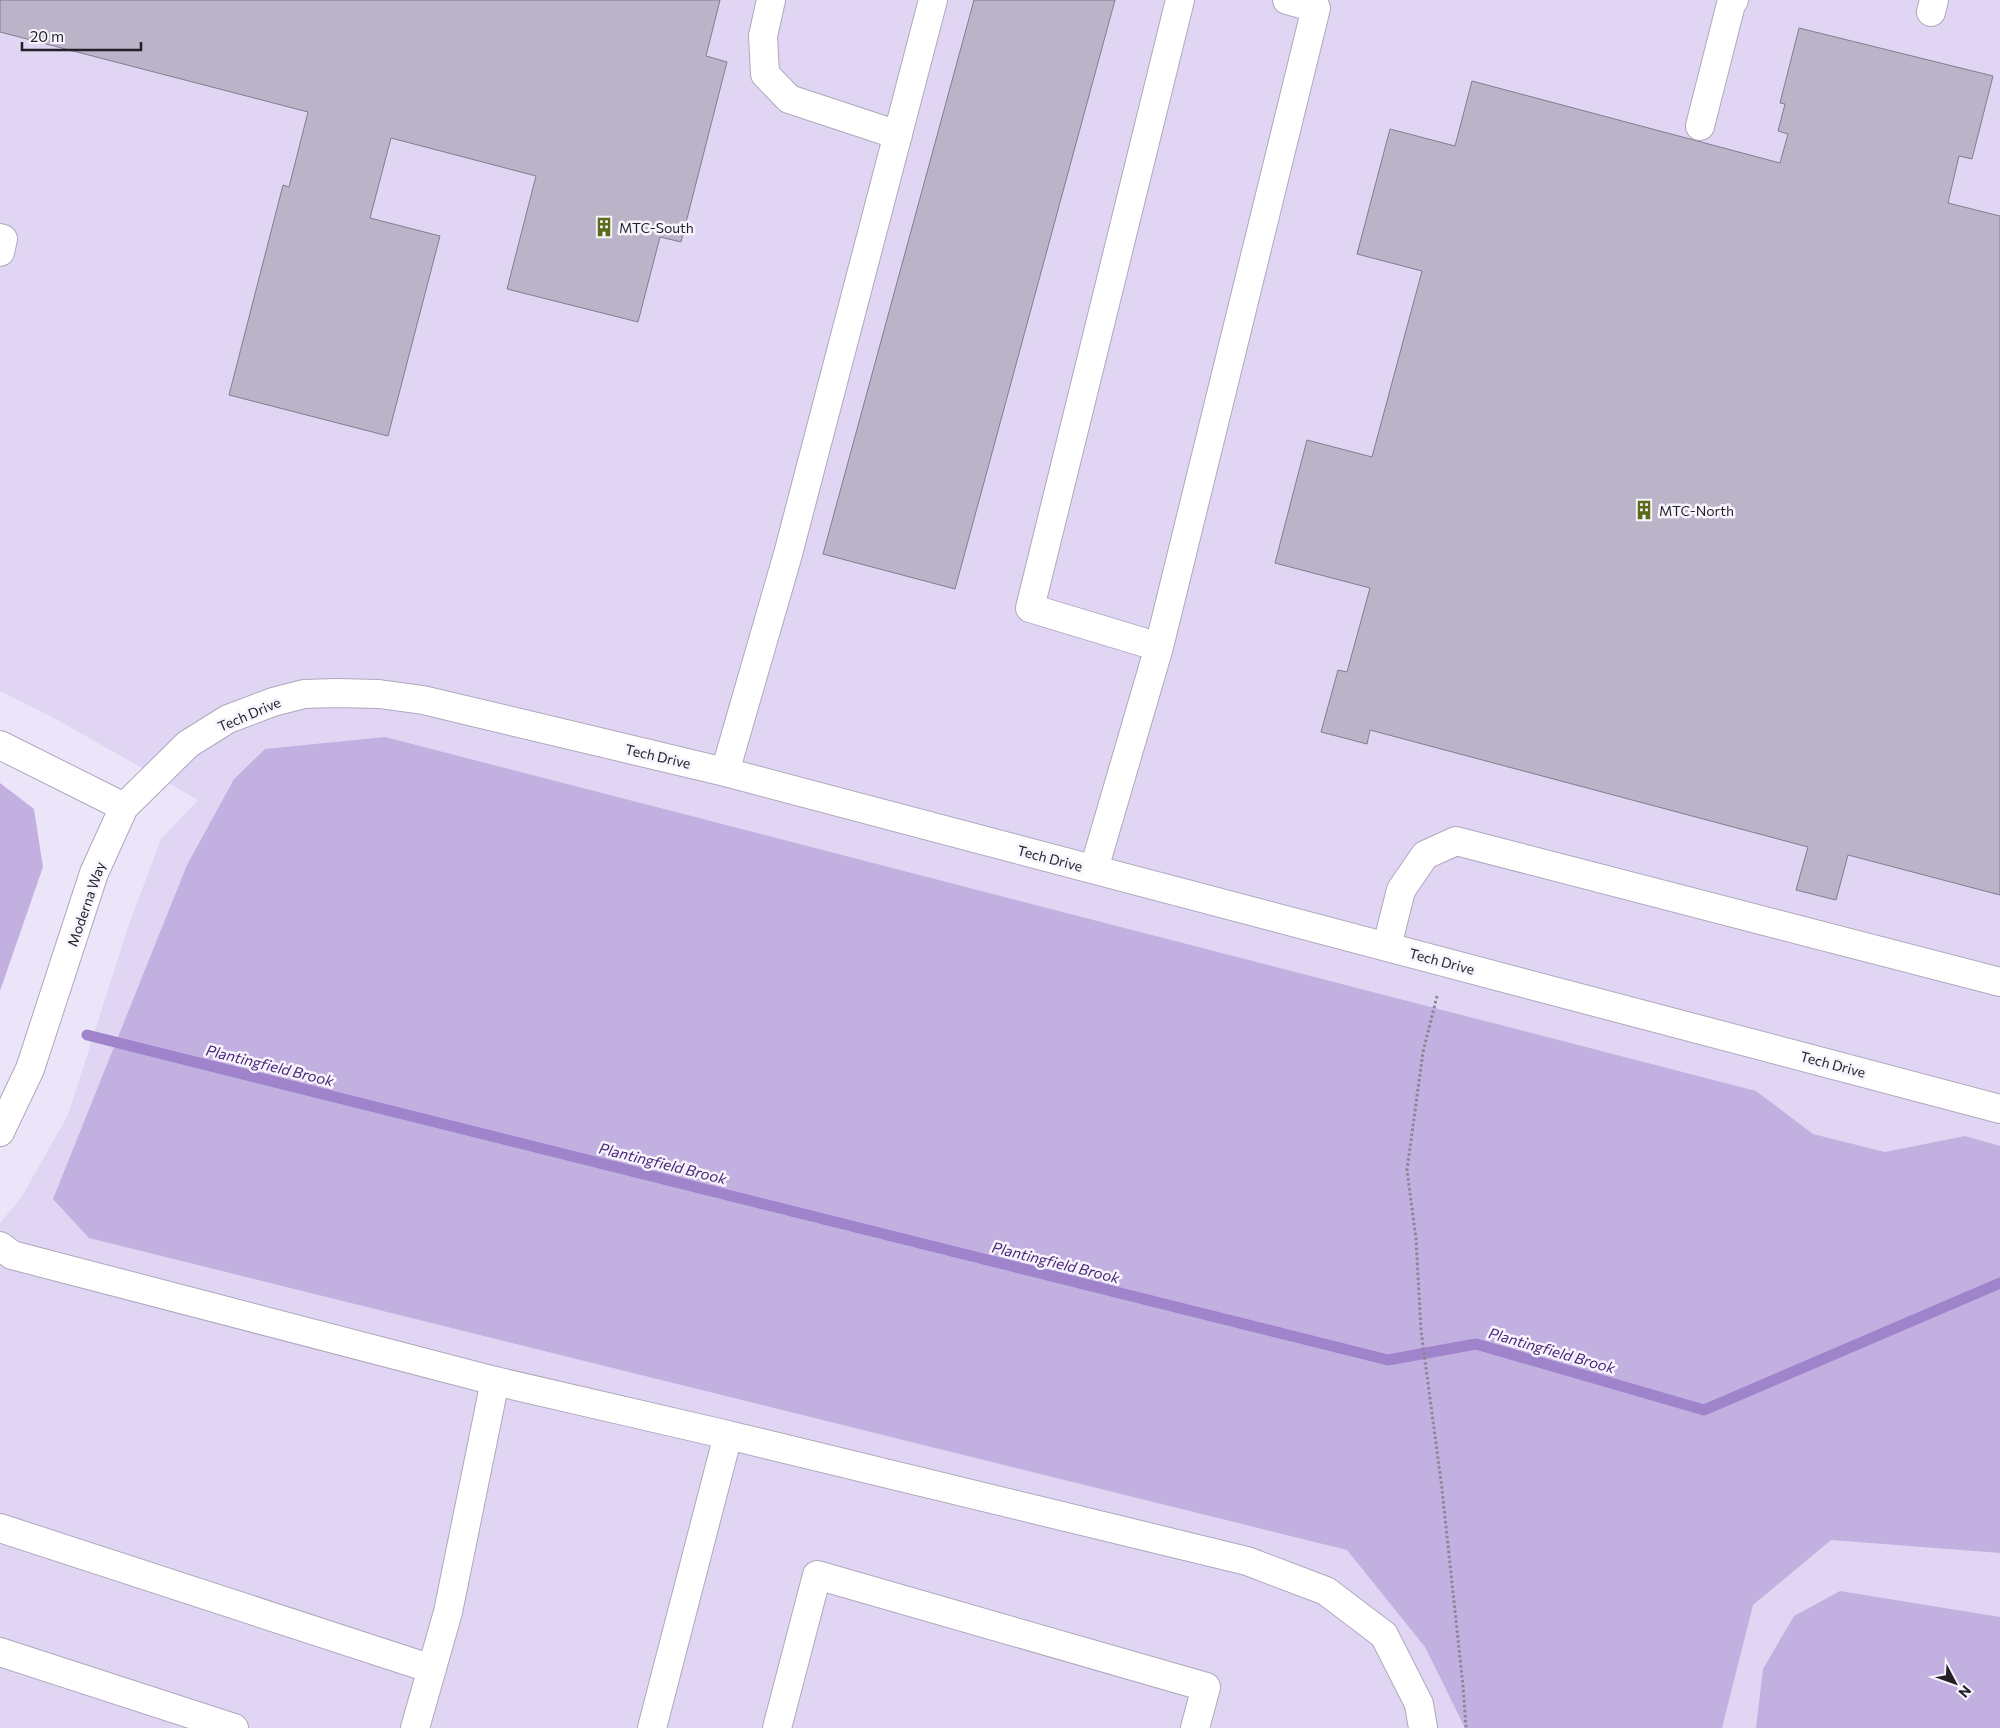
<svg xmlns="http://www.w3.org/2000/svg" width="2000" height="1728" font-family="Commissioner,sans-serif">
<style>
.built{fill:#e0d6f3}
.green{fill:#c2b0e1}
.lines{fill:none;stroke-linecap:round;stroke-linejoin:round}
.stream{stroke:#9f84cb;stroke-width:11}
.building{fill:#bbb4c9;stroke:#837c90}
.minor-casing{stroke:#afa8bd;stroke-width:30}
.path{stroke:#8b8695;stroke-width:3;stroke-dasharray:2.5 2.5;stroke-linecap:butt}
.minor{stroke:#fff;stroke-width:28}
.labels{text-anchor:middle;dominant-baseline:central;stroke-width:5;stroke-linejoin:round;paint-order:stroke}
.poi-label{font-size:14px;fill:#221f27;stroke:#f7f4fd;text-anchor:start}
.street-label{font-size:14px;fill:#221f27;stroke:#f7f4fd}
.water-label{font-size:15px;font-style:italic;fill:#4b2477;stroke:#f7f4fd}
</style>
<rect width="100%" height="100%" fill="#ece5fa"/>
<path class="built" d="M0 0H2000V1728H0V1223L21 1198 68 1115 129 924 161 839 198 800 52 717 0 691Z"/>
<path class="green" d="M385 737 1756 1091 1813 1134 1885 1152 1965 1136 2000 1146V1553L1831 1540 1753 1605 1722 1728H1465L1425 1647 1347 1550 89 1238 53 1199 187 865 234 779 265 749Z
M0 783 34 809 43 867 0 991Z
M1840 1591 2000 1617V1728H1756L1763 1669 1794 1616Z"/>
<g class="lines">
<path class="stream" d="M87 1035 1388 1360 1476 1344 1704 1410 2000 1283"/>
</g>
<path class="building" d="M0 0H720L706 56 727 62 681 242 660 237 638 322 507 289 536 176 391 138 370 218 440 236 388 436 229 395 283 185 289 187 308 112 0 32Z
M974 0H1115L955 589 823 554Z
M1799 28 1993 76 1972 159 1959 156 1948 203 2000 216V895L1848 855 1836 900 1796 890 1808 847 1370 730 1367 744 1321 732 1338 670 1347 672 1370 588 1275 563 1307 440 1372 457 1422 271 1357 254 1390 129 1455 146 1472 81 1780 163 1788 134 1778 131 1785 104 1780 103Z"/>
<g class="lines">
<defs>
<path id="minor" d="M771 0 763 36 765 74 789 99 898 135
M1931 12 1934 0
M1700 126 1731 4 1734 0
M0 238 3 239 0 252
M1159 647 1030 608 1180 0
M0 745 124 807
M725 772 788 554 933 0
M1094 869 1159 647 1316 8 1287 0
M1387 946 1401 890 1425 855 1456 841 2000 982
M0 1132 30 1069 94 873 124 807 188 744 228 719 273 702 304 694 336 693 379 694 423 700 725 772 2000 1109
M0 1246 12 1255 495 1381 728 1435 652 1728
M728 1435 1247 1561 1326 1591 1384 1635 1419 1704 1423 1728
M0 1528 432 1669
M0 1652 234 1728
M415 1728 448 1612 495 1381
M777 1728 817 1575 1206 1687 1195 1728"/>
</defs>
<use href="#minor" class="minor-casing"/>
<path class="path" d="M1437 996 1423 1052 1407 1170 1416 1239 1421 1330 1442 1489 1463 1686 1466 1728"/>
<use href="#minor" class="minor"/>
</g>
<defs>
<symbol id="building-bare" viewBox="-9 -9 18 18"><path d="M-4-6H4V6H1V3H-1V6H-4ZM-2.5-4.3h1.7v1.8h-1.7ZM.8-4.3h1.7v1.8H.8ZM-2.5-1h1.7V.8h-1.7ZM.8-1h1.7V.8H.8Z" fill="#5a6c19" stroke="#f7f4fd" stroke-width="2.5" paint-order="stroke"/></symbol>
</defs>
<g fill-rule="evenodd">
<use href="#building-bare" x="590" y="213" width="28" height="28"/>
<use href="#building-bare" x="1630" y="496" width="28" height="28"/>
</g>
<g class="labels">
<g class="poi-label">
<text x="619" y="227">MTC-South</text>
<text x="1659" y="510">MTC-North</text>
</g>
<g class="street-label">
<text transform="translate(249 714) rotate(-23)">Tech Drive</text>
<text transform="translate(658 756) rotate(13)">Tech Drive</text>
<text transform="translate(1050 858) rotate(15)">Tech Drive</text>
<text transform="translate(86 904) rotate(-71)">Moderna Way</text>
<text transform="translate(1442 961) rotate(15)">Tech Drive</text>
<text transform="translate(1833 1064) rotate(15)">Tech Drive</text>
</g>
<g class="water-label">
<text transform="translate(270 1065) rotate(14)">Plantingfield Brook</text>
<text transform="translate(663 1163) rotate(14)">Plantingfield Brook</text>
<text transform="translate(1056 1262) rotate(14)">Plantingfield Brook</text>
<text transform="translate(1552 1350) rotate(16)">Plantingfield Brook</text>
</g>
</g>
<g transform="translate(1955 1683) rotate(131)" stroke="#f7f4fd" stroke-width="4" paint-order="stroke">
<path d="M0-4L9 19L0 12L-9 19Z" fill="#221f27"/>
<text y="-8" font-size="14" font-weight="bold" text-anchor="middle" fill="#221f27">N</text>
</g>
<path d="M22 42v8h119v-8" fill="none" stroke="#221f27" stroke-width="2.5"/>
<text x="30" y="42" font-size="15" fill="#221f27" stroke="#f7f4fd" stroke-width="4" paint-order="stroke">20 m</text>
</svg>
